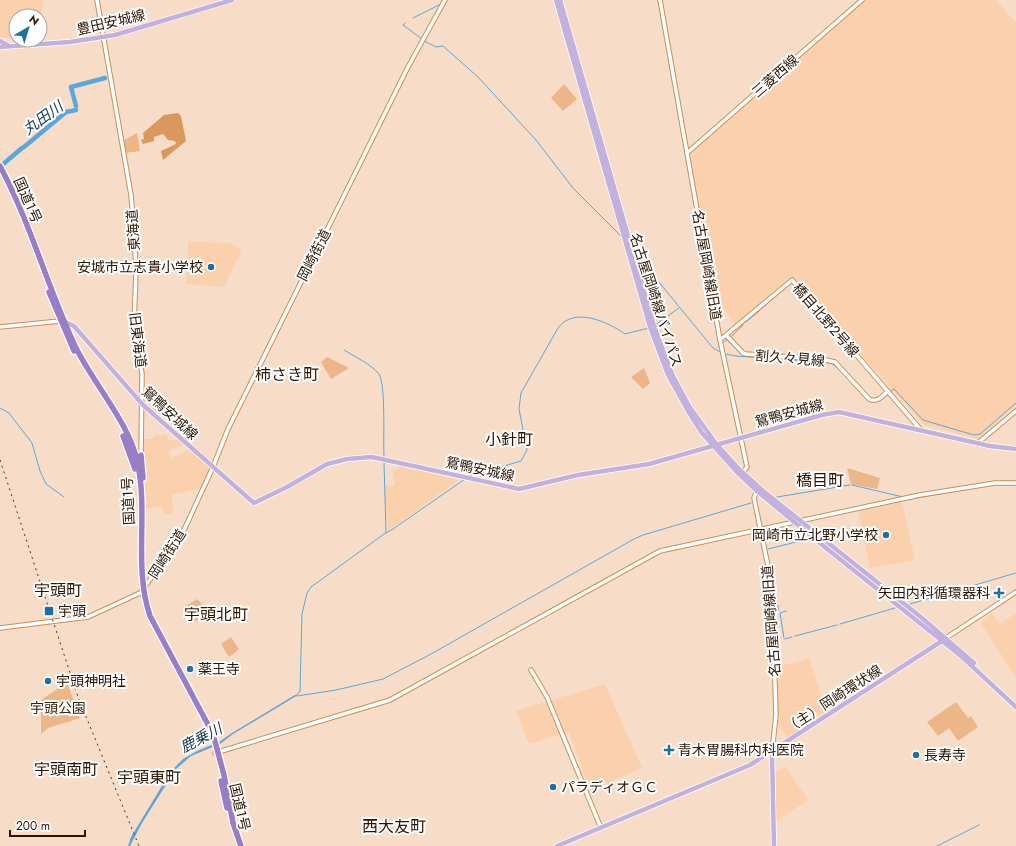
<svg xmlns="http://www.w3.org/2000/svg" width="1016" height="846" font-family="Jost,'Noto Sans JP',sans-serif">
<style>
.built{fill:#fbd0ac}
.green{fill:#ecb688}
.forest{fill:#d9985e}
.water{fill:#5ba6db}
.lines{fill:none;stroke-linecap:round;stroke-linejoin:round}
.stream{stroke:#5ba6db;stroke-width:1}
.river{stroke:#5ba6db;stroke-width:4.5}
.minor-casing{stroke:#ca8d57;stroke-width:5.5}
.major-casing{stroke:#fff;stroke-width:6}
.highway-casing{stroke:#fff;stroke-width:8}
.minor{stroke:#fff;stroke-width:3.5}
.major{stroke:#c2b1dc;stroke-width:4.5}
.highway{stroke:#997dc5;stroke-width:5.5}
.rail{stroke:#4b331e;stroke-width:1;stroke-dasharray:2 4;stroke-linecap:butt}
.poi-dot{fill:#1f6fa1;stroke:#fff;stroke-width:1.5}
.labels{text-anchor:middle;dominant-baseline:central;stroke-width:4;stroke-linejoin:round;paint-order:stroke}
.street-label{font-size:14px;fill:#2c1500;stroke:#fff}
.poi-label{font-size:14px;fill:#2c1500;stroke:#fff;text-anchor:start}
.park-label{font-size:14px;fill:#3d2309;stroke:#fff}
.water-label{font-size:15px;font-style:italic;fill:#18384f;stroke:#fff}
.quarter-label{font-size:16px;fill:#2c1500;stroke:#fff}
</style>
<rect width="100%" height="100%" fill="#f7ddc8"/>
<path class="built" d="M0 0H44L40 22V16H16V37L0 38Z
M866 0H996L1016 23V405L978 439 924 425 791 276 736 325 719 304 715 307 689 154Z
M188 241 229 243 242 250 224 287 186 284Z
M154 435H167L168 441 179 439 186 445 169 450 171 458 190 449 208 465 209 470 201 488 172 495 173 513 164 515 162 506 145 509 143 439H153Z
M399 466 459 480 388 531 384 485 395 486 392 471 399 469Z
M902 502 915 560 870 568 858 511Z
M992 613 1000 624 1016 613V678L981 623Z
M809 658 822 698 831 710 788 738 778 725 777 667Z
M605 684 642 768 590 791 569 732 529 744 516 711Z
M785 766 808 800 775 822 774 799 791 787 775 798 774 774Z"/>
<path class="green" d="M564 84 577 99 563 111 551 98Z
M137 133 140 151 125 153 123 141Z
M327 357 349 368 331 379 321 362Z
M644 368 650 383 643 389 631 377Z
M847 468 880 478 877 489 851 484Z
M197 599 201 603 206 615 190 624 183 608Z
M231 637 239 649 229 657 221 644Z
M67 682 80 718 48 728 41 734V700Z
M956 702 968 718 971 716 978 727 958 741 949 728 938 736 927 722Z"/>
<path class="forest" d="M178 113 181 116 186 141 163 160 161 151 176 144 175 141 168 140 163 134 154 137V141L143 144 141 140 144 139 143 133 164 115Z"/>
<path class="water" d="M295 695H298L233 734 220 744 191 756 176 769 142 823 130 846H128L131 837 171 771 183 759 197 751 219 742 232 733Z"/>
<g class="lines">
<path class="stream" d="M413 18 441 4
M405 23 403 25 422 39
M424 41 436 47 443 46 478 77 536 140 573 188 622 237
M635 253 713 348 722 353
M761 309 790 284
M746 322 759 311
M655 325 679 308
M732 336 743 325
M724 342 727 340
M718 347 719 346
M344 350C355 357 371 364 379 374 386 385 383 441 384 457
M725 354 736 356 831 363 838 368
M852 383 859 391
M891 391 894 389 923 420 974 435 980 434 1016 403
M869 400 877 401
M0 408 9 413 32 443 40 471 46 484 64 497
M384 462 386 533
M469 476 521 461 527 450 519 409 521 393 558 328C574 306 608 322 625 334L649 328
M852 485 903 497
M777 497 850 485
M910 499 992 485
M768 549 800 541
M775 592 779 611
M910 604 1016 573
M840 624 895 608
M795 636 837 625
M784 638 780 613 786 611
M785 639 792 637
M297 695 300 691 302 614 307 593 311 587 384 534 393 529 465 479
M297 696 336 690 383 679 431 654 634 539 643 535 751 503
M937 846 979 825"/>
<path class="river" d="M76 106 71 87 105 78
M24 147 66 112 76 110
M2 165 22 148"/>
<defs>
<path id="minor" d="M97 0 131 195 134 229 136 271 134 325 142 374 141 456
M660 0 720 340 747 467 743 472
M687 153 862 0
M0 327 60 321
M726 335 743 353 746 354 821 359 835 362 869 399C877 403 883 396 888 391
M720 340 792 280 921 430
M979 442 1016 411
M757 491 754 498 769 571 772 592 776 715 772 752
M0 628 88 617 140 593 174 547 185 528 213 467 228 429 408 67 445 0
M946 638 1016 592
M531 670 547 697 601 828
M215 753 390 700 660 551 920 495 995 483H1016"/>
<path id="major" d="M556 0 650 327 668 375 688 411 702 433 736 471 757 491 816 540 961 656 1016 707
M560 0 654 326 672 374 689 406 717 445 740 470 762 490 922 618 974 663
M0 41 9 46
M0 47 70 42 115 35 232 0
M63 321 74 326 143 405 254 503 287 487 327 464 347 459 372 457 519 489 578 475 649 464 822 415 839 412 990 446 1016 449
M772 752 774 846
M557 846 750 765 945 639"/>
<path id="highway" d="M0 166C31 224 48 289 76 348 94 384 128 422 137 460 149 512 133 566 150 616L213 734 224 775 233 823 241 846
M49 292 74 351
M123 436 135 469
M141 455 143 478
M221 781 227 808"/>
</defs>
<use href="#minor" class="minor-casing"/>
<use href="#major" class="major-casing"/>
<use href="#highway" class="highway-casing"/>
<use href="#minor" class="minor"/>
<use href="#major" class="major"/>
<use href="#highway" class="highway"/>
<path class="rail" d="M0 460 78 697 139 846"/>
</g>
<g class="poi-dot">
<circle cx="211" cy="267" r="4"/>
<circle cx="886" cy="535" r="4"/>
<path d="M997 587h4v4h4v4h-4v4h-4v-4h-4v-4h4z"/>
<rect x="44" y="606" width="10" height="10" rx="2"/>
<circle cx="190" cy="669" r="4"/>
<circle cx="48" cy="681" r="4"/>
<path d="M667 744h4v4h4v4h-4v4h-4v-4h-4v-4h4z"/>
<circle cx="916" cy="755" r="4"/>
<circle cx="553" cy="787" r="4"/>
</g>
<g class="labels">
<g class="street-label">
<text transform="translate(111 22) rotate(-13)">豊田安城線</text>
<text transform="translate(775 76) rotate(-41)">三菱西線</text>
<text transform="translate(28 200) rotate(66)">国道1号</text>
<text transform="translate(133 230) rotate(-94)">東海道</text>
<text transform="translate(314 255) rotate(-63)">岡崎街道</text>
<text transform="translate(707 265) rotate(80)">名古屋岡崎線旧道</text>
<text transform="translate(656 300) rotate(72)">名古屋岡崎線バイパス</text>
<text transform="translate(826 320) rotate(49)">橋目北野2号線</text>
<text transform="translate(138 340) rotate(83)">旧東海道</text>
<text transform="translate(790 358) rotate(5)">割久々見線</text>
<text transform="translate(170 413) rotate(43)">鴛鴨安城線</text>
<text transform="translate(789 413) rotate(-15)">鴛鴨安城線</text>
<text transform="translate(480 469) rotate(12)">鴛鴨安城線</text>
<text transform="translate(128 501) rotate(-93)">国道1号</text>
<text transform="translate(167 554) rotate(-57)">岡崎街道</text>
<text transform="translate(771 621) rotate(-94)">名古屋岡崎線旧道</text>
<text transform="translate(833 699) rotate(-33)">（主）岡崎環状線</text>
<text transform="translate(240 807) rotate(77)">国道1号</text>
</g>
<g class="poi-label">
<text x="203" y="267" text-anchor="end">安城市立志貴小学校</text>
<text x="878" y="535" text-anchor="end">岡崎市立北野小学校</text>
<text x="990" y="593" text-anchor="end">矢田内科循環器科</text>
<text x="58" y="611">宇頭</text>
<text x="198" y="669">薬王寺</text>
<text x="56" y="681">宇頭神明社</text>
<text x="678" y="750">青木胃腸科内科医院</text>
<text x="924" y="755">長寿寺</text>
<text x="561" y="787">パラディオＧＣ</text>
</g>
<g class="park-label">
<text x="58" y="708">宇頭公園</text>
</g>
<g class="water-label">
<text transform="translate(43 118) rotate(-36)">丸田川</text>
<text transform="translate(201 738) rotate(-28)">鹿乗川</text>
</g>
<g class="quarter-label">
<text x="287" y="374">柿さき町</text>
<text x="509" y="439">小針町</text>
<text x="820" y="480">橋目町</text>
<text x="58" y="590">宇頭町</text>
<text x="216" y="614">宇頭北町</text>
<text x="66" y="769">宇頭南町</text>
<text x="149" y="777">宇頭東町</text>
<text x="394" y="826">西大友町</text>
</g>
</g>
<g transform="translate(28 28) rotate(38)"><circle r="19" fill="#ffffff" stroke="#aba199"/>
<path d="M0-3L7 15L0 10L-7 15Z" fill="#1f6fa1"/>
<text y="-6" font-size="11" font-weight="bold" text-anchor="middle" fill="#2c1500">N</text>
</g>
<path d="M10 830v6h75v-6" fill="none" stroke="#2c1500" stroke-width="2"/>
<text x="16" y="830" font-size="12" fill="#2c1500" stroke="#ffffff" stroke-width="3" paint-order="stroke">200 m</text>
</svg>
